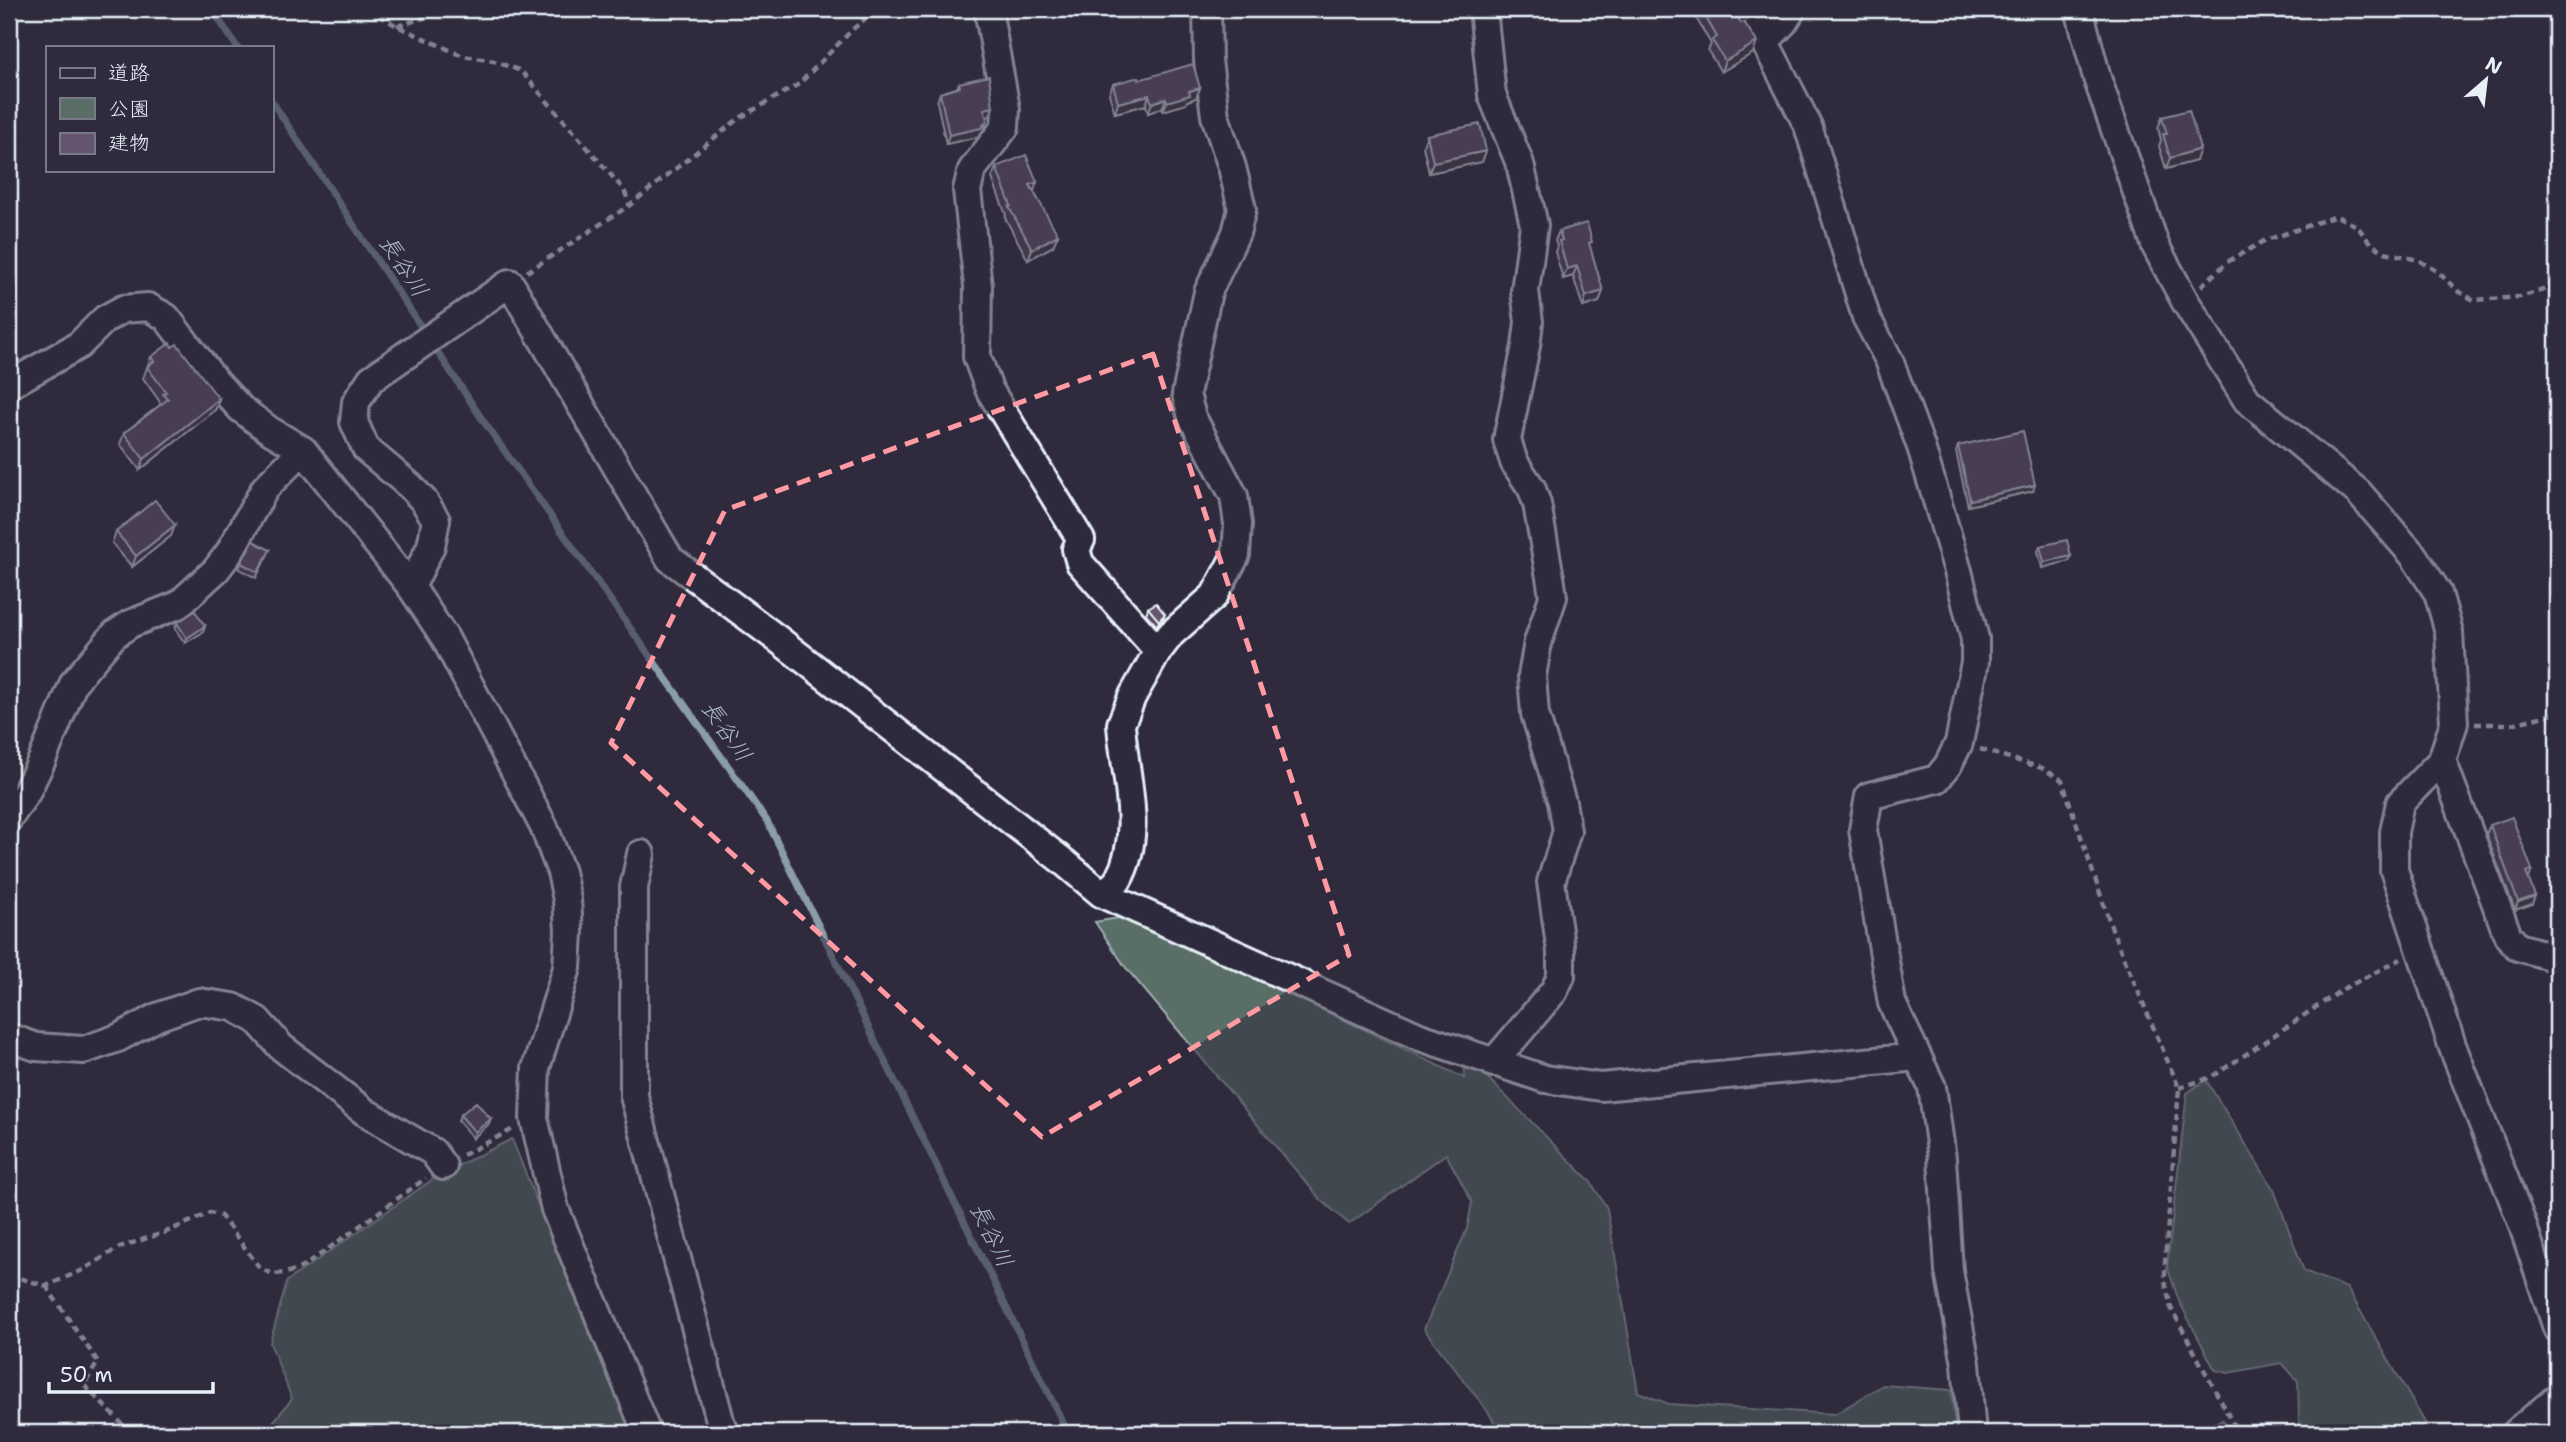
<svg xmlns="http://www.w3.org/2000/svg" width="2566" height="1442" font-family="'Shantell Sans','Klee One',sans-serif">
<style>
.green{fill:#5a6e67;stroke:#a1b0b0;stroke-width:2}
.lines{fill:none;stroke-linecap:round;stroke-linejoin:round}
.stream{stroke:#8a9da9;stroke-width:7}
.minor-casing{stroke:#e8f1f8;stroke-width:32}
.path{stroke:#e8f1f8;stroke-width:4.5;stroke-dasharray:7 5;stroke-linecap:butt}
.minor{stroke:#2f2a3d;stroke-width:26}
.wall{fill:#58495f;stroke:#e8f1f8;stroke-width:2}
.shaded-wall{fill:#473c4e;stroke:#e8f1f8;stroke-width:2}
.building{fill:#66556f;stroke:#e8f1f8;stroke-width:2}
.marked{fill:none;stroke:#ff9aa2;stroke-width:5;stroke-dasharray:14 9;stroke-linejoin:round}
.labels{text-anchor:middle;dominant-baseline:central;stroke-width:5;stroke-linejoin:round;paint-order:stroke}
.water-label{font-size:23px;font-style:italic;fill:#aab9c3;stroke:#2f2a3d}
</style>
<rect width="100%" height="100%" fill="#2f2a3d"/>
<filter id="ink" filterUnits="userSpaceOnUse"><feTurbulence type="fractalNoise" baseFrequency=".0143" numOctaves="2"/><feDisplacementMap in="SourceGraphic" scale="14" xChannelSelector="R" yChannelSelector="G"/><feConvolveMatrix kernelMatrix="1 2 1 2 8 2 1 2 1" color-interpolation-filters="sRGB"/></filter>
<g filter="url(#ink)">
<path class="green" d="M1130 916 1464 1078 1466 1056 1590 1181 1607 1208 1638 1392 1669 1404 1835 1414 1883 1385 1951 1390 1956 1433H1500L1489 1413 1424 1329 1467 1229 1472 1202 1446 1154 1349 1224 1320 1199 1126 968 1095 922Z
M2206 1080 2274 1190 2304 1271 2347 1288 2431 1433H2289L2299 1423 2298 1381 2282 1363 2228 1373 2215 1370 2179 1301 2167 1266 2187 1093Z
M512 1139 587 1328 635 1433H264L292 1399 270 1343 287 1281 439 1175Z
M2557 1409V1433H2530Z
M2223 1420 2230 1433H2206L2210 1424Z"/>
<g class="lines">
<path class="stream" d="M212 9 237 47
M271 100 484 422 767 821 1068 1433"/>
<defs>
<path id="minor" d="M988 9 1006 109 1005 127 972 170 967 190 978 286 977 357 989 389 1081 540 1076 549 1080 563 1158 651
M1483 9 1492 95 1520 164 1534 225 1525 291 1529 322 1526 346 1507 440 1514 462 1532 489 1537 504 1551 583 1553 597 1538 642 1532 676 1535 714 1562 802 1567 831 1551 882 1561 952V976L1554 991 1493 1063
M1745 9 1765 42 1808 126 1866 317 1889 360 1921 447 1958 571 1975 639V662L1959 743 1948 765 1937 779 1869 796 1863 830 1892 1003 1932 1087 1942 1158 1949 1271 1966 1364 1972 1433
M2079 9 2097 78 2156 247 2185 301 2247 400 2358 492 2413 555 2438 593 2449 632 2454 723 2442 760 2400 803 2394 832V870L2453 1048 2522 1223 2557 1328
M1765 42 1784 22 1792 9
M9 385 79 345 105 319 123 309 148 307 166 317 214 380 241 409 269 430 303 450 411 587 445 638 544 827 561 872 567 900 569 931 567 968 536 1068 534 1118 555 1209 647 1433
M411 587 431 546 436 520 424 501 410 486 366 449 354 422 356 402 371 379 510 283 670 559 779 640 1064 862 1102 894C1107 890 1115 885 1118 880 1145 832 1124 775 1121 724L1132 697 1158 651 1171 634 1214 596 1236 555 1238 524 1234 496 1192 417 1186 394 1208 292 1236 233 1242 209 1232 167 1215 116 1208 60 1207 9
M2442 760 2508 936 2518 947 2557 958
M9 818 26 793 42 760 74 682 114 635 130 624 178 605 216 570 229 553 265 488 303 450
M641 854 634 887V1096L721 1424 726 1433
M1102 894 1420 1037 1545 1079 1601 1087 1917 1057
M9 1037 36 1047 84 1050 118 1038 157 1017 199 1002 233 1007 257 1020 281 1047 365 1112 433 1152 443 1166
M2516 1433 2557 1398"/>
</defs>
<use href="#minor" class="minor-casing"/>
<path class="path" d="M369 9 397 26 463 56 494 61 521 71 624 190 630 205
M397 26 453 9
M527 272 630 205 738 119 799 84 853 29 877 9
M2201 286 2229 261 2264 241 2336 216 2357 226 2371 244 2385 252 2418 260 2438 272 2459 292 2474 300 2520 297 2557 286
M2475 724H2512L2557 713
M1980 749 2042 768 2062 780 2113 932 2179 1088 2165 1260V1282L2171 1308 2238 1433
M2179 1088 2212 1077 2343 989 2401 959
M463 1155 515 1128
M9 1275 46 1286 83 1270 120 1247 166 1232 210 1213 221 1216 260 1268 272 1274 286 1273 303 1267 426 1178
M46 1286 98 1362 84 1385 131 1433"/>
<use href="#minor" class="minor"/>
</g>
<path class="wall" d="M1691 9H1733L1753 53 1721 72 1708 51 1711 44Z
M1139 80 1200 88 1196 98 1187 101 1186 104 1163 111 1162 108 1148 113 1146 105 1115 113 1109 94 1113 84Z
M959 83 993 107 990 116 986 117 984 129 978 137 946 144 937 102 940 93 957 88Z
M2162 117 2196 161 2166 169 2159 146 2161 140 2158 128Z
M1427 135 1486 151 1482 162 1429 173 1423 146Z
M996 167 1034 192 1053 246 1028 260 1005 218 1006 215 992 178Z
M1559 231 1590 248 1603 291 1599 302 1583 307 1573 276 1563 279 1555 252 1557 246 1555 241Z
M151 357 219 399 215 410 140 470 120 444 124 433 160 405V402L143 378Z
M1958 446 2033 491 1968 506 1956 452Z
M175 525 171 536 132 567 112 543 116 532Z
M2040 546 2071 556 2069 561 2042 568 2038 551Z
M270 550 256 578 239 569 241 563Z
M1148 608 1163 620 1157 626 1146 614Z
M177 623 205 626 203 632 185 643 175 629Z
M2490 825 2532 870 2529 879 2532 904 2515 910 2486 834Z
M460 1115 489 1124 473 1138 458 1121Z"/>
<path class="shaded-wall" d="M1129 9H1144L1127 14Z
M1757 42 1753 53 1721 72 1725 61Z
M1200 88 1196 98 1187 101 1186 104 1163 111 1167 102 1189 91Z
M1149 95 1146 105 1115 113 1118 103Z
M1166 98 1162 108 1148 113 1152 103Z
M993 107 990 116 981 118 984 109Z
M987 120 984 129 978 137 946 144 949 135Z
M2200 149 2196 161 2166 169 2170 158Z
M1486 151 1482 162 1429 173 1433 162Z
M1037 182 1033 194 1030 185Z
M1058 235 1053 246 1028 260 1032 249Z
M1577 266 1573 276 1563 279 1567 269Z
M1603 291 1599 302 1583 307 1586 296Z
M219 399 215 410 140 470 144 459Z
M2035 485 2033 491 1968 506 1970 500Z
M175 525 171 536 132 567 136 556Z
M2071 556 2069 561 2042 568 2044 562Z
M1165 614 1163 620 1157 626 1159 621Z
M205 626 203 632 185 643 187 638Z
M2535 896 2532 904 2515 910 2518 902Z
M491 1119 489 1124 473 1138 475 1132Z"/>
<path class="building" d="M1701 9H1733L1741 23 1744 22 1757 42 1725 61 1712 40 1717 37Z
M1193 64 1200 88 1189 91 1190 95 1167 102 1166 98 1152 103 1149 95 1118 103 1113 84 1139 77V80Z
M989 76 993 107 984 109 987 120 981 128 949 135 940 93 960 87 959 83Z
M2189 110 2200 149 2170 158 2163 134H2167L2162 117Z
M1480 124 1486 151 1433 162 1427 135Z
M1026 155 1037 182 1030 185 1058 235 1032 249 1009 207 1011 206 996 167Z
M1587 223 1592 242 1589 243 1603 291 1586 296 1577 266 1567 269 1559 241 1562 240 1559 231Z
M170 343 172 347 177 344 219 399 144 459 124 433 168 399 163 394 166 392 147 367 154 361 151 357Z
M2023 431 2035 485 1970 500 1958 446Z
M155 500 175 525 136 556 116 532Z
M2067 540 2071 556 2044 562 2040 546Z
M253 541 270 550 258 572 241 563Z
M1156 603 1165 614 1159 621 1148 608Z
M195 611 205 626 187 638 177 623Z
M2512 817 2532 870 2526 872 2535 896 2518 902 2490 825Z
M476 1102 491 1119 475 1132 460 1115Z"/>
</g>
<path d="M0 0H2566V1442H0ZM1153 354 1349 955 1042 1137 611 743 725 510Z" fill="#2f2a3d" fill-opacity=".55" fill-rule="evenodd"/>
<path class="marked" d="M1153 354 1349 955 1042 1137 611 743 725 510Z"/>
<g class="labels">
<g class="water-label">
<text transform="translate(404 266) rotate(57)">長谷川</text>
<text transform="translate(727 731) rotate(55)">長谷川</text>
<text transform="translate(992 1235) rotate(64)">長谷川</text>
</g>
</g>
<rect width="2566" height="1442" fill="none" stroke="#2f2a3d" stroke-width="35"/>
<rect x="18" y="18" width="2531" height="1407" fill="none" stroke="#e8f1f8" stroke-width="2.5" filter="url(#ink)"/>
<rect x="46" y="46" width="228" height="126" fill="#2f2a3d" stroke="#797a88" stroke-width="2"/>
<rect x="60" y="68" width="35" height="10" fill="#2f2a3d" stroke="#797a88" stroke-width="2"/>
<text x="108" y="80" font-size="21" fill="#e8f1f8">道路</text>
<rect x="60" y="98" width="35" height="21" fill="#5a6e67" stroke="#797a88" stroke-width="2"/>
<text x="108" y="116" font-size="21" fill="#e8f1f8">公園</text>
<rect x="60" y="133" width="35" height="21" fill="#66556f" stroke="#797a88" stroke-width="2"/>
<text x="108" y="150" font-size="21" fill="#e8f1f8">建物</text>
<g transform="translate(2486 80) rotate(28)" stroke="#2f2a3d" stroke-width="5" paint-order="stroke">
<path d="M0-5L12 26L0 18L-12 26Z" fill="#e8f1f8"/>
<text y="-10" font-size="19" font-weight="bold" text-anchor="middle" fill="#e8f1f8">N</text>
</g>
<path d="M49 1382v10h164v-10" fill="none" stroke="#e8f1f8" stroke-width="3.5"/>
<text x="60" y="1382" font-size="21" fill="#e8f1f8" stroke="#2f2a3d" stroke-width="5" paint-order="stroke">50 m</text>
</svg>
